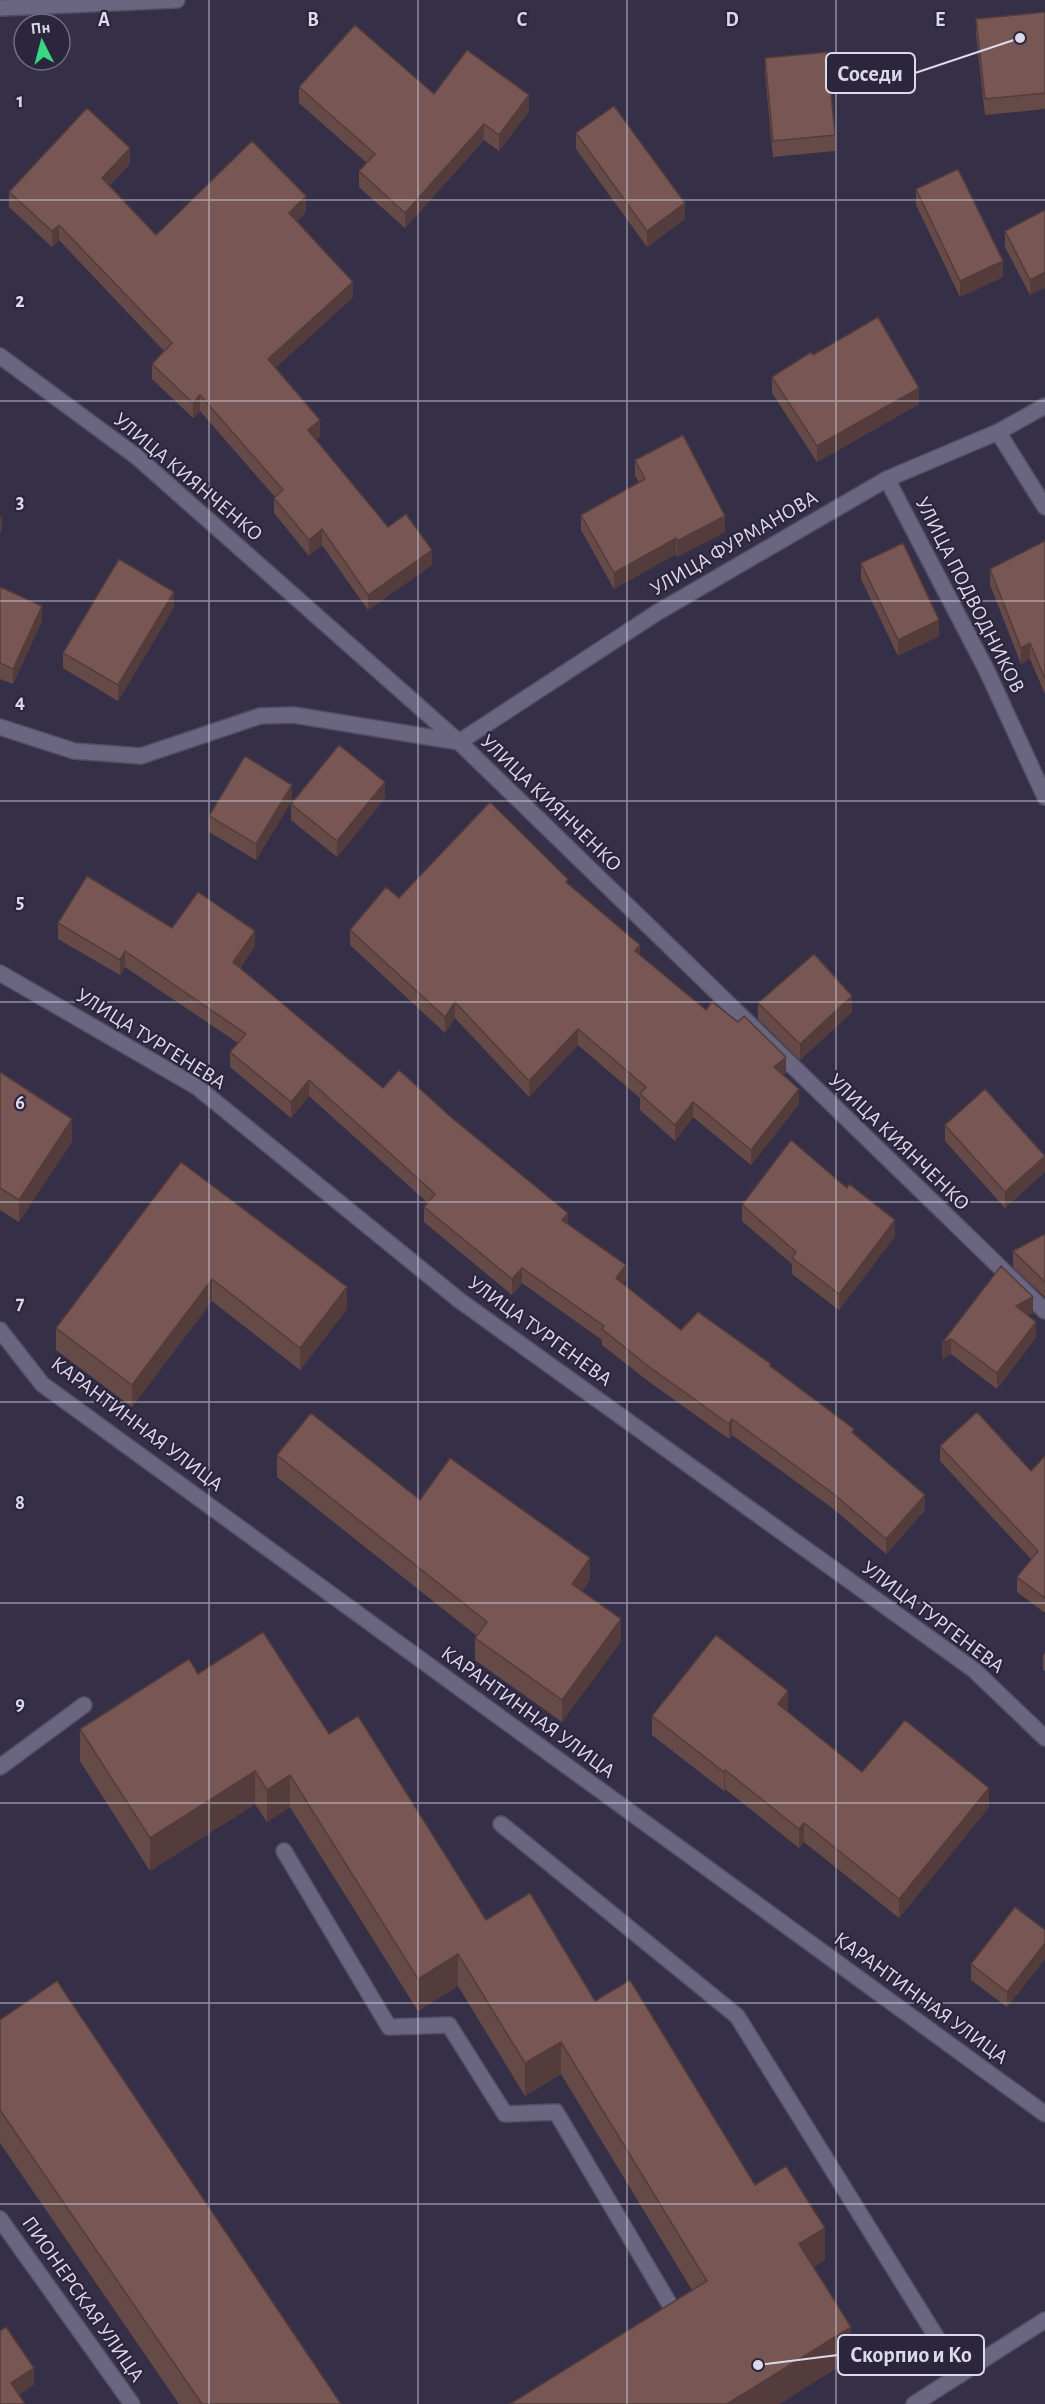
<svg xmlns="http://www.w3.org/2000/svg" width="1045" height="2404" font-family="'Alegreya Sans',sans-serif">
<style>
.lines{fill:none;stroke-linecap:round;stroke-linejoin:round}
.service-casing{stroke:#524e63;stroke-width:18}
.minor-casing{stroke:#524e63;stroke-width:18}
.secondary-casing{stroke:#524e63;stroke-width:18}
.service{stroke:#6a6581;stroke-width:15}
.minor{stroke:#6a6581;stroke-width:15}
.secondary{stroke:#6a6581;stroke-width:15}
.wall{fill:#664a48}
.shaded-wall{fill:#533c3b}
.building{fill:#775654;stroke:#533c3b;stroke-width:1.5}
.grid{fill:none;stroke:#dcdaea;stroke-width:1.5;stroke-opacity:0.55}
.labels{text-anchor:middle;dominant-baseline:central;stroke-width:4.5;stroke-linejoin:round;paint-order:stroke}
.street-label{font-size:21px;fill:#dcdaea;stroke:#2b263e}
.grid-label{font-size:20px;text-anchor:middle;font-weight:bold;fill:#dcdaea;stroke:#2b263e;stroke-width:4.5;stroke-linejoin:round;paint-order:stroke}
.leader{fill:none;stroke:#dcdaea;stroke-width:2}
.callout-dot{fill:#dcdaea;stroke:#2b263e;stroke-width:2}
.callout{fill:#2b263e;stroke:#dcdaea;stroke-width:2}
.callout-label{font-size:22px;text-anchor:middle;font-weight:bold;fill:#dcdaea}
</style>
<rect width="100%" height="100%" fill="#353048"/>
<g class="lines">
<defs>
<path id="service" d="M0 1767 84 1705
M501 1824 737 2016 960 2375
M284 1851 389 2027 449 2025 505 2114 556 2112 676 2315 671 2318"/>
<path id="minor" d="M0 8 177 0
M0 356 137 457 459 742 1045 1311
M998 432 1045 507
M887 479 987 671 1045 797
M0 727 74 751 141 756 260 716 294 715 459 742
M459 742 658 612 887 479 998 432 1045 406
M0 973 197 1087 459 1300 974 1670 1045 1738
M0 2219 132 2404
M914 2404 1045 2320"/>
<path id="secondary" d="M0 1330 42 1384 1045 2114"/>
</defs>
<use href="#service" class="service-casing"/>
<use href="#minor" class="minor-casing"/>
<use href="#secondary" class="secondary-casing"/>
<use href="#service" class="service"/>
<use href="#minor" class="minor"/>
<use href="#secondary" class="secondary"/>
</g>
<path class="wall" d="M1045 12V109L985 115 976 35V19Z
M765 58 835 135V151L773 157 765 74Z
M299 87 434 94 529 111 499 151 484 140 405 228 359 187V171L367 163 299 103Z
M576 133 685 219 647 247 576 149Z
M130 164 109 186 156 235 306 212 297 221 353 297 275 368 320 436 316 440 388 527 432 565 368 610 322 545 309 556 274 513V498L275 497 200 411 193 418 152 379V364L164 351 59 240 52 247 9 207V192Z
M916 189 1003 277 960 297 916 205Z
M1045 210V288L1030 295 1005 247V231Z
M772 377 919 404 817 462 772 393Z
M635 460 725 532 677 557 676 554 614 589 581 530V515L639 482 635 476Z
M1045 541V694L1030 659 1021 664 990 585V569Z
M861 563 939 636 898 656 861 579Z
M0 587 42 621 13 684 0 679Z
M174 607 118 701 63 668V653Z
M385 798 337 857 291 820V804Z
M292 800 256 860 209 832V816Z
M568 884 640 955 706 1010 786 1073 783 1075 799 1104 751 1165 693 1117 675 1141 640 1110V1098L578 1045 529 1097 455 1018 445 1033 350 945V930L399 898Z
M58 923 172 928 255 946 240 968 383 1088 568 1224 626 1280 623 1284 681 1330 771 1367 854 1434 925 1510 886 1554 835 1510 732 1435 729 1439 648 1381 602 1345V1340L522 1283 512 1295 424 1222V1207L428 1203 309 1096 291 1118 230 1067V1052L238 1043 125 967 120 975 58 939Z
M758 1003 852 1012 800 1060 758 1019Z
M0 1072 72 1141 19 1222 0 1210Z
M945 1125 1045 1156V1172L1005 1208 945 1141Z
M181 1162 347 1309 300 1370 212 1301 132 1407 56 1350V1328Z
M847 1188 895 1236 839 1310 792 1274V1264L742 1221V1205Z
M1045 1234V1297L1013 1267V1251Z
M1001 1266 1033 1313 1028 1315 1036 1337 997 1389 951 1354 942 1359V1343Z
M940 1446 1031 1471 1045 1456V1613L1017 1592V1577L1031 1559 940 1461Z
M277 1455 420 1500 590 1580 582 1591 621 1641 562 1722 475 1660V1638L477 1636 277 1477Z
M1045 1653V1671L1043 1670V1655Z
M198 1674 329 1734 486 1920 595 2001 755 2185 825 2260 814 2267 851 2359 779 2404H510L692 2290 561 2074 525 2096 458 1986 418 2011 290 1807 267 1822 255 1804 150 1871 80 1761V1729Z
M788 1710 787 1711 862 1772 989 1807 899 1918 804 1842 799 1848 725 1789 724 1791 652 1735V1716Z
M1045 1930V1959L1007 2007 971 1980V1964Z
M0 2020 341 2404H179L0 2143Z"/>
<path class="shaded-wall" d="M529 95V111L499 151V135Z
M484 124V140L405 228V213Z
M130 148V164L102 194V178Z
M306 196V212L289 229V213Z
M685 203V219L647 247V231Z
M59 225V240L52 247V231Z
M1003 261V277L960 297V281Z
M1045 272V288L1030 295V280Z
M353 282V297L268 375V359Z
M919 388V404L817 462V446Z
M200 395V411L193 418V403Z
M320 420V436L308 446V430Z
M2 515V530L0 534V519Z
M725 516V532L677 557V541Z
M322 529V545L309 556V540Z
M676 538V554L614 589V573Z
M432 550V565L368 610V595Z
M174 592V607L118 701V685Z
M42 606V621L13 684V669Z
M939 620V636L898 656V640Z
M1030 643V659L1021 664V648Z
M385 782V798L337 857V841Z
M292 785V800L256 860V844Z
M255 931V946L233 977V962Z
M640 945V961L635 951Z
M125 951V967L120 975V960Z
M852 996V1012L800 1060V1044Z
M455 1002V1018L445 1033V1017Z
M578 1029V1045L529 1097V1081Z
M786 1057V1073L774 1083V1067Z
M309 1080V1096L291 1118V1102Z
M799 1089V1104L751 1165V1150Z
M693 1102V1117L675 1141V1125Z
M72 1119V1141L19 1222V1200Z
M1045 1157V1172L1005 1208V1192Z
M568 1213V1228L562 1220Z
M895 1220V1236L839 1310V1294Z
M626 1265V1280L616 1294V1278Z
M522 1268V1283L512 1295V1279Z
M212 1279V1301L132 1407V1385Z
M347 1287V1309L300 1370V1348Z
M1033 1297V1313L1016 1322V1306Z
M1036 1322V1337L997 1389V1373Z
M951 1339V1354L942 1359V1343Z
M732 1419V1435L729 1439V1424Z
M925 1495V1510L886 1554V1539Z
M590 1558V1580L572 1606V1584Z
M621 1619V1641L562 1722V1700Z
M788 1691V1710L778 1723V1704Z
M725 1770V1789L724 1791V1772Z
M255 1771V1804L150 1871V1838Z
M290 1775V1807L267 1822V1790Z
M989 1788V1807L899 1918V1899Z
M804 1823V1842L799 1848V1829Z
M1045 1943V1959L1007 2007V1992Z
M458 1954V1986L418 2011V1979Z
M561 2042V2074L525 2096V2063Z
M825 2228V2260L799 2276V2244Z
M851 2327V2359L779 2404H727Z
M34 2368V2385L11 2400V2383Z"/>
<path class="building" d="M1045 12V93L985 99 976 19Z
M355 25 434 94 467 50 529 95 499 135 484 124 405 213 359 171 375 154 299 87Z
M827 52 835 135 773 141 765 58Z
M614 106 685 203 647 231 576 133Z
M87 108 130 148 102 178 156 235 252 141 306 196 289 213 353 282 268 359 320 420 308 430 388 527 406 514 432 550 368 595 322 529 309 540 274 498 283 490 200 395 193 403 152 364 172 343 59 225 52 231 9 192Z
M958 169 1003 261 960 281 916 189Z
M1045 210V272L1030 280 1005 231Z
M878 317 919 388 817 446 772 377 811 352 813 355Z
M683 435 725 516 677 541 676 538 614 573 581 515 645 479 635 460Z
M1045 541V679L1030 643 1021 648 990 569Z
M903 543 939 620 898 640 861 563Z
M119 559 174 592 118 685 63 653Z
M0 587 42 606 13 669 0 663Z
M339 745 385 782 337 841 291 804Z
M245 756 292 785 256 844 209 816Z
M490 802 568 879 566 882 640 945 635 951 706 1010 712 1002 738 1022 744 1016 786 1057 774 1067 799 1089 751 1150 693 1102 675 1125 640 1094 646 1087 578 1029 529 1081 455 1002 445 1017 350 930 386 887 399 898Z
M87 876 172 928 198 892 255 931 233 962 383 1088 399 1070 452 1118 568 1213 562 1220 626 1265 616 1278 681 1330 698 1312 771 1364 770 1366 854 1429 852 1432 925 1495 886 1539 835 1495 732 1419 729 1424 648 1366 602 1329 604 1326 522 1268 512 1279 424 1207 435 1194 309 1080 291 1102 230 1052 246 1034 125 951 120 960 58 923Z
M814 954 852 996 800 1044 758 1003Z
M0 1072 72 1119 19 1200 0 1188Z
M985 1089 1045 1156 1005 1192 945 1125Z
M791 1140 847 1188 849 1184 895 1220 839 1294 792 1258 796 1252 742 1205Z
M181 1162 347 1287 300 1348 212 1279 132 1385 56 1328Z
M1045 1234V1282L1013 1251Z
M1001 1266 1033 1297 1016 1306 1036 1322 997 1373 951 1339 942 1343Z
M977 1412 1031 1471 1045 1456V1598L1017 1577 1038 1551 940 1446Z
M311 1413 420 1500 450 1458 590 1558 572 1584 621 1619 562 1700 475 1638 487 1622 277 1455Z
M263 1632 329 1734 358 1716 486 1920 530 1893 595 2001 630 1980 755 2185 786 2166 825 2228 799 2244 851 2327 727 2404H510L707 2281 561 2042 525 2063 458 1954 418 1979 290 1775 267 1790 255 1771 150 1838 80 1729 189 1659 198 1674Z
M716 1635 788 1691 778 1704 862 1772 905 1720 989 1788 899 1899 804 1823 799 1829 725 1770 724 1772 652 1716Z
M1015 1907 1045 1930V1943L1007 1992 971 1964Z
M57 1981 341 2404H202L0 2110V2020Z
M6 2327 34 2368 11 2383 25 2404H0V2331Z"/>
<path class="grid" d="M209 0V2404M418 0V2404M627 0V2404M836 0V2404M0 200H1045M0 401H1045M0 601H1045M0 801H1045M0 1002H1045M0 1202H1045M0 1402H1045M0 1603H1045M0 1803H1045M0 2003H1045M0 2204H1045"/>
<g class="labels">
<g class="street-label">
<text transform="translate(188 477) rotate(40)">УЛИЦА КИЯНЧЕНКО</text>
<text transform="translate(734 543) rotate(-30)">УЛИЦА ФУРМАНОВА</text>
<text transform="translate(970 595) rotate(63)">УЛИЦА ПОДВОДНИКОВ</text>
<text transform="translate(551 803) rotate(44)">УЛИЦА КИЯНЧЕНКО</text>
<text transform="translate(151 1039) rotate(32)">УЛИЦА ТУРГЕНЕВА</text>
<text transform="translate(899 1142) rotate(44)">УЛИЦА КИЯНЧЕНКО</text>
<text transform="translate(540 1331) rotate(36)">УЛИЦА ТУРГЕНЕВА</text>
<text transform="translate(137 1424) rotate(37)">КАРАНТИННАЯ УЛИЦА</text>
<text transform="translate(933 1617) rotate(37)">УЛИЦА ТУРГЕНЕВА</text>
<text transform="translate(528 1712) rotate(36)">КАРАНТИННАЯ УЛИЦА</text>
<text transform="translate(921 1998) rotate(36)">КАРАНТИННАЯ УЛИЦА</text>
<text transform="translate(83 2299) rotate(55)">ПИОНЕРСКАЯ УЛИЦА</text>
</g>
</g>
<g class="grid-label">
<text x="104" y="26">A</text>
<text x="313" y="26">B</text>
<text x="522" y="26">C</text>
<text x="732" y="26">D</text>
<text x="940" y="26">E</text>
<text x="20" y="107">1</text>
<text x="20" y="307">2</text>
<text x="20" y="508">3</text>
<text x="20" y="708">4</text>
<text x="20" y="908">5</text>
<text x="20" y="1109">6</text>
<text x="20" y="1309">7</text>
<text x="20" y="1509">8</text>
<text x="20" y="1710">9</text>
</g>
<path class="leader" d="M1020 38L915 73M758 2365L838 2355"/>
<g class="callout-dot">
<circle cx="1020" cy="38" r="6"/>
<circle cx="758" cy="2365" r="6"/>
</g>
<g class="callout">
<rect x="826" y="53" width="89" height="40" rx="6"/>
<rect x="838" y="2335" width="146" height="40" rx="6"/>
</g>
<g class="callout-label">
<text x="870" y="81">Соседи</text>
<text x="911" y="2362">Скорпио и Ко</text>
</g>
<g transform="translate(42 42) rotate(354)"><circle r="28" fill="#2b263e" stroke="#726e83" stroke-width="1.5"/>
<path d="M0-4.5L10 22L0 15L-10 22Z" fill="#38d880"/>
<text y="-9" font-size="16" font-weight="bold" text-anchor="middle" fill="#dcdaea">Пн</text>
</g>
</svg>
